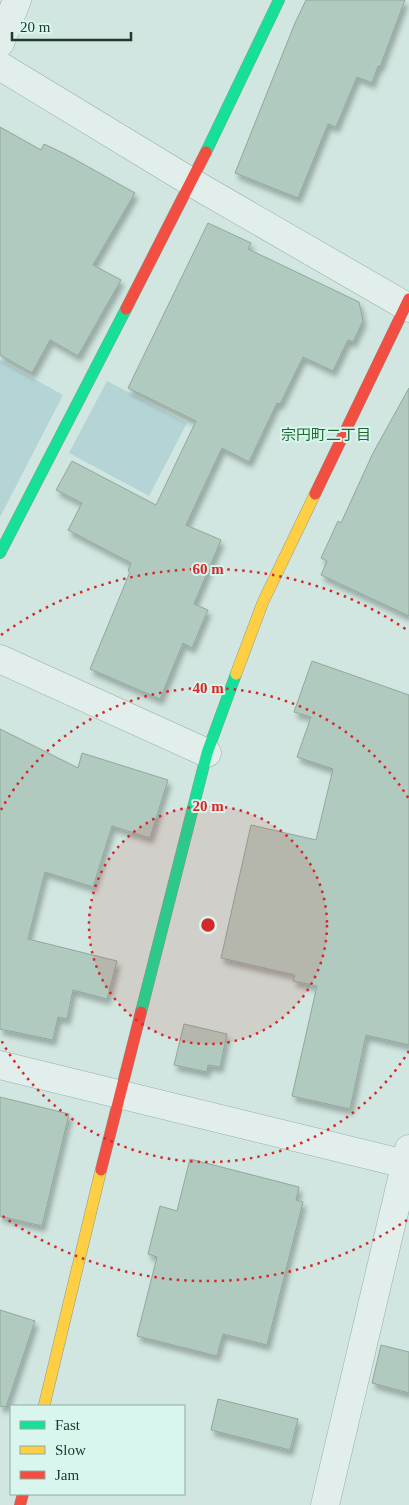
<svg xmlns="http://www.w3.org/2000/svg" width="409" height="1505" font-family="'Times New Roman','Noto Sans JP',serif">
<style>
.green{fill:#b4d4d6}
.building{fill:#b1cabf;stroke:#90a79c;filter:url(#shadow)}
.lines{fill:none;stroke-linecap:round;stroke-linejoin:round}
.street-casing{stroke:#99aca5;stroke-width:29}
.fast-casing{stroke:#8a9b95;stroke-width:12}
.slow-casing{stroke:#8a9b95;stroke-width:12}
.jam-casing{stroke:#8a9b95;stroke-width:12}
.street{stroke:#e2eeeb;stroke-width:28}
.fast{stroke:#16e098;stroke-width:11}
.slow{stroke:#ffcf43;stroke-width:11}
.jam{stroke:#f24e42;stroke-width:11}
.ring{fill:none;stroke:#d62828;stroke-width:2.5;stroke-dasharray:2.5 5}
.labels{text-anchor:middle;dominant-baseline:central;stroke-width:4;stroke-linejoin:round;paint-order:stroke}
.neighbourhood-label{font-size:15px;fill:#206831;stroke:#d8f6ee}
.centre{fill:#d62828;stroke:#d8f6ee;stroke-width:2.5}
.ring-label{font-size:15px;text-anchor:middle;font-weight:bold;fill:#d62828;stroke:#d8f6ee;stroke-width:4;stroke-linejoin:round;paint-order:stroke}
</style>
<defs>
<filter id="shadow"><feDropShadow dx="3" dy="5.5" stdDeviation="2.5" flood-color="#0004"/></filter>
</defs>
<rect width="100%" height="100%" fill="#d1e6e0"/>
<path class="green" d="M0 360 63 395 0 517Z
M107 381 187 423 149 496 69 453Z"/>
<path class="building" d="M306 0H405L380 67 378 66 372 83 357 77 336 127 328 124 298 198 235 173 295 23Z
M0 127 41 150 44 144 67 155 135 193 93 265 121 280 78 356 50 340 32 373 0 355Z
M208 223 251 243 248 249 359 302 363 321 353 342 348 340 333 371 303 357 280 404 277 403 249 462 222 448 186 525 221 540 194 604 208 610 192 648 183 643 160 699 90 669 130 572 128 571 131 563 68 530 82 503 56 490 72 461 156 505 196 421 128 388Z
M409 388V616L321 575 327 561 321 558 338 521 341 523 373 453Z
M312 661 409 695V1045L366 1035 350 1109 292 1096 317 986 293 981 295 975 221 958 251 825 316 840 333 769 297 757 311 717 294 712Z
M0 729 78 768 82 753 168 780 150 838 112 826 93 887 45 872 28 939 117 961 107 999 73 990 67 1019 58 1017 53 1040 0 1029Z
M184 1024 227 1034 220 1067 208 1065 207 1072 174 1065Z
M0 1097 69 1114 42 1226 0 1216Z
M190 1159 299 1187 296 1200 303 1202 267 1345 223 1334 217 1356 137 1336 157 1257 148 1254 160 1206 177 1211Z
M0 1310 35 1321 6 1407 0 1406Z
M381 1345 409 1352V1393L372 1383Z
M218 1399 298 1419 290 1450 211 1430Z"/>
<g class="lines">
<defs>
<path id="street" d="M0 43 17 0
M0 66 191 182 409 308
M0 659 207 753
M0 1065 409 1165
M325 1505 409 1149"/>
<path id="fast" d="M206 152 279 0
M0 553 126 309
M141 1012 207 753 236 674"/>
<path id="slow" d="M236 674 263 602 315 494
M44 1406 101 1170"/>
<path id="jam" d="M126 309 206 152
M315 494 409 299
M101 1170 141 1012
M20 1505 23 1494"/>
</defs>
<use href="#street" class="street-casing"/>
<use href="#fast" class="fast-casing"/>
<use href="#slow" class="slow-casing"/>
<use href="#jam" class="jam-casing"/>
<use href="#street" class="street"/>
<use href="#fast" class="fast"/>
<use href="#slow" class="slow"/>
<use href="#jam" class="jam"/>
</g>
<circle cx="208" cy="925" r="119" fill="#d62828" fill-opacity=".12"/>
<g class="ring">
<circle cx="208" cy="925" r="119"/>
<path d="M409 1051A237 237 0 0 1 1 1040M1 810A237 237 0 0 1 409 799"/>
<path d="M407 1220A356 356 0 0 1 1 1215M1 635A356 356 0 0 1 407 630"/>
</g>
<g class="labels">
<g class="neighbourhood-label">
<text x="326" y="435">宗円町二丁目</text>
</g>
</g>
<circle cx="208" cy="925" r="8" class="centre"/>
<g class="ring-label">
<text x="208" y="574">60 m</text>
<text x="208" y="693">40 m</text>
<text x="208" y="811">20 m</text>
</g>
<rect x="10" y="1405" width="175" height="90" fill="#d8f6ee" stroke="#8eaba1"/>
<rect x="20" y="1421" width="25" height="8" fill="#16e098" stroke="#8eaba1"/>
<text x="55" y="1430" font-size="15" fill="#203b2e">Fast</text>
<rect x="20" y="1446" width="25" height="8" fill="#ffcf43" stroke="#8eaba1"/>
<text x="55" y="1455" font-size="15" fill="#203b2e">Slow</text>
<rect x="20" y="1471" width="25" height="8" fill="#f24e42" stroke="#8eaba1"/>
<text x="55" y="1480" font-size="15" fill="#203b2e">Jam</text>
<path d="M12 32v8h119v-8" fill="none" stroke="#203b2e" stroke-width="2.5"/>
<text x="20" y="32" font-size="15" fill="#203b2e" stroke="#d8f6ee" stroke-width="4" paint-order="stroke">20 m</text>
</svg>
